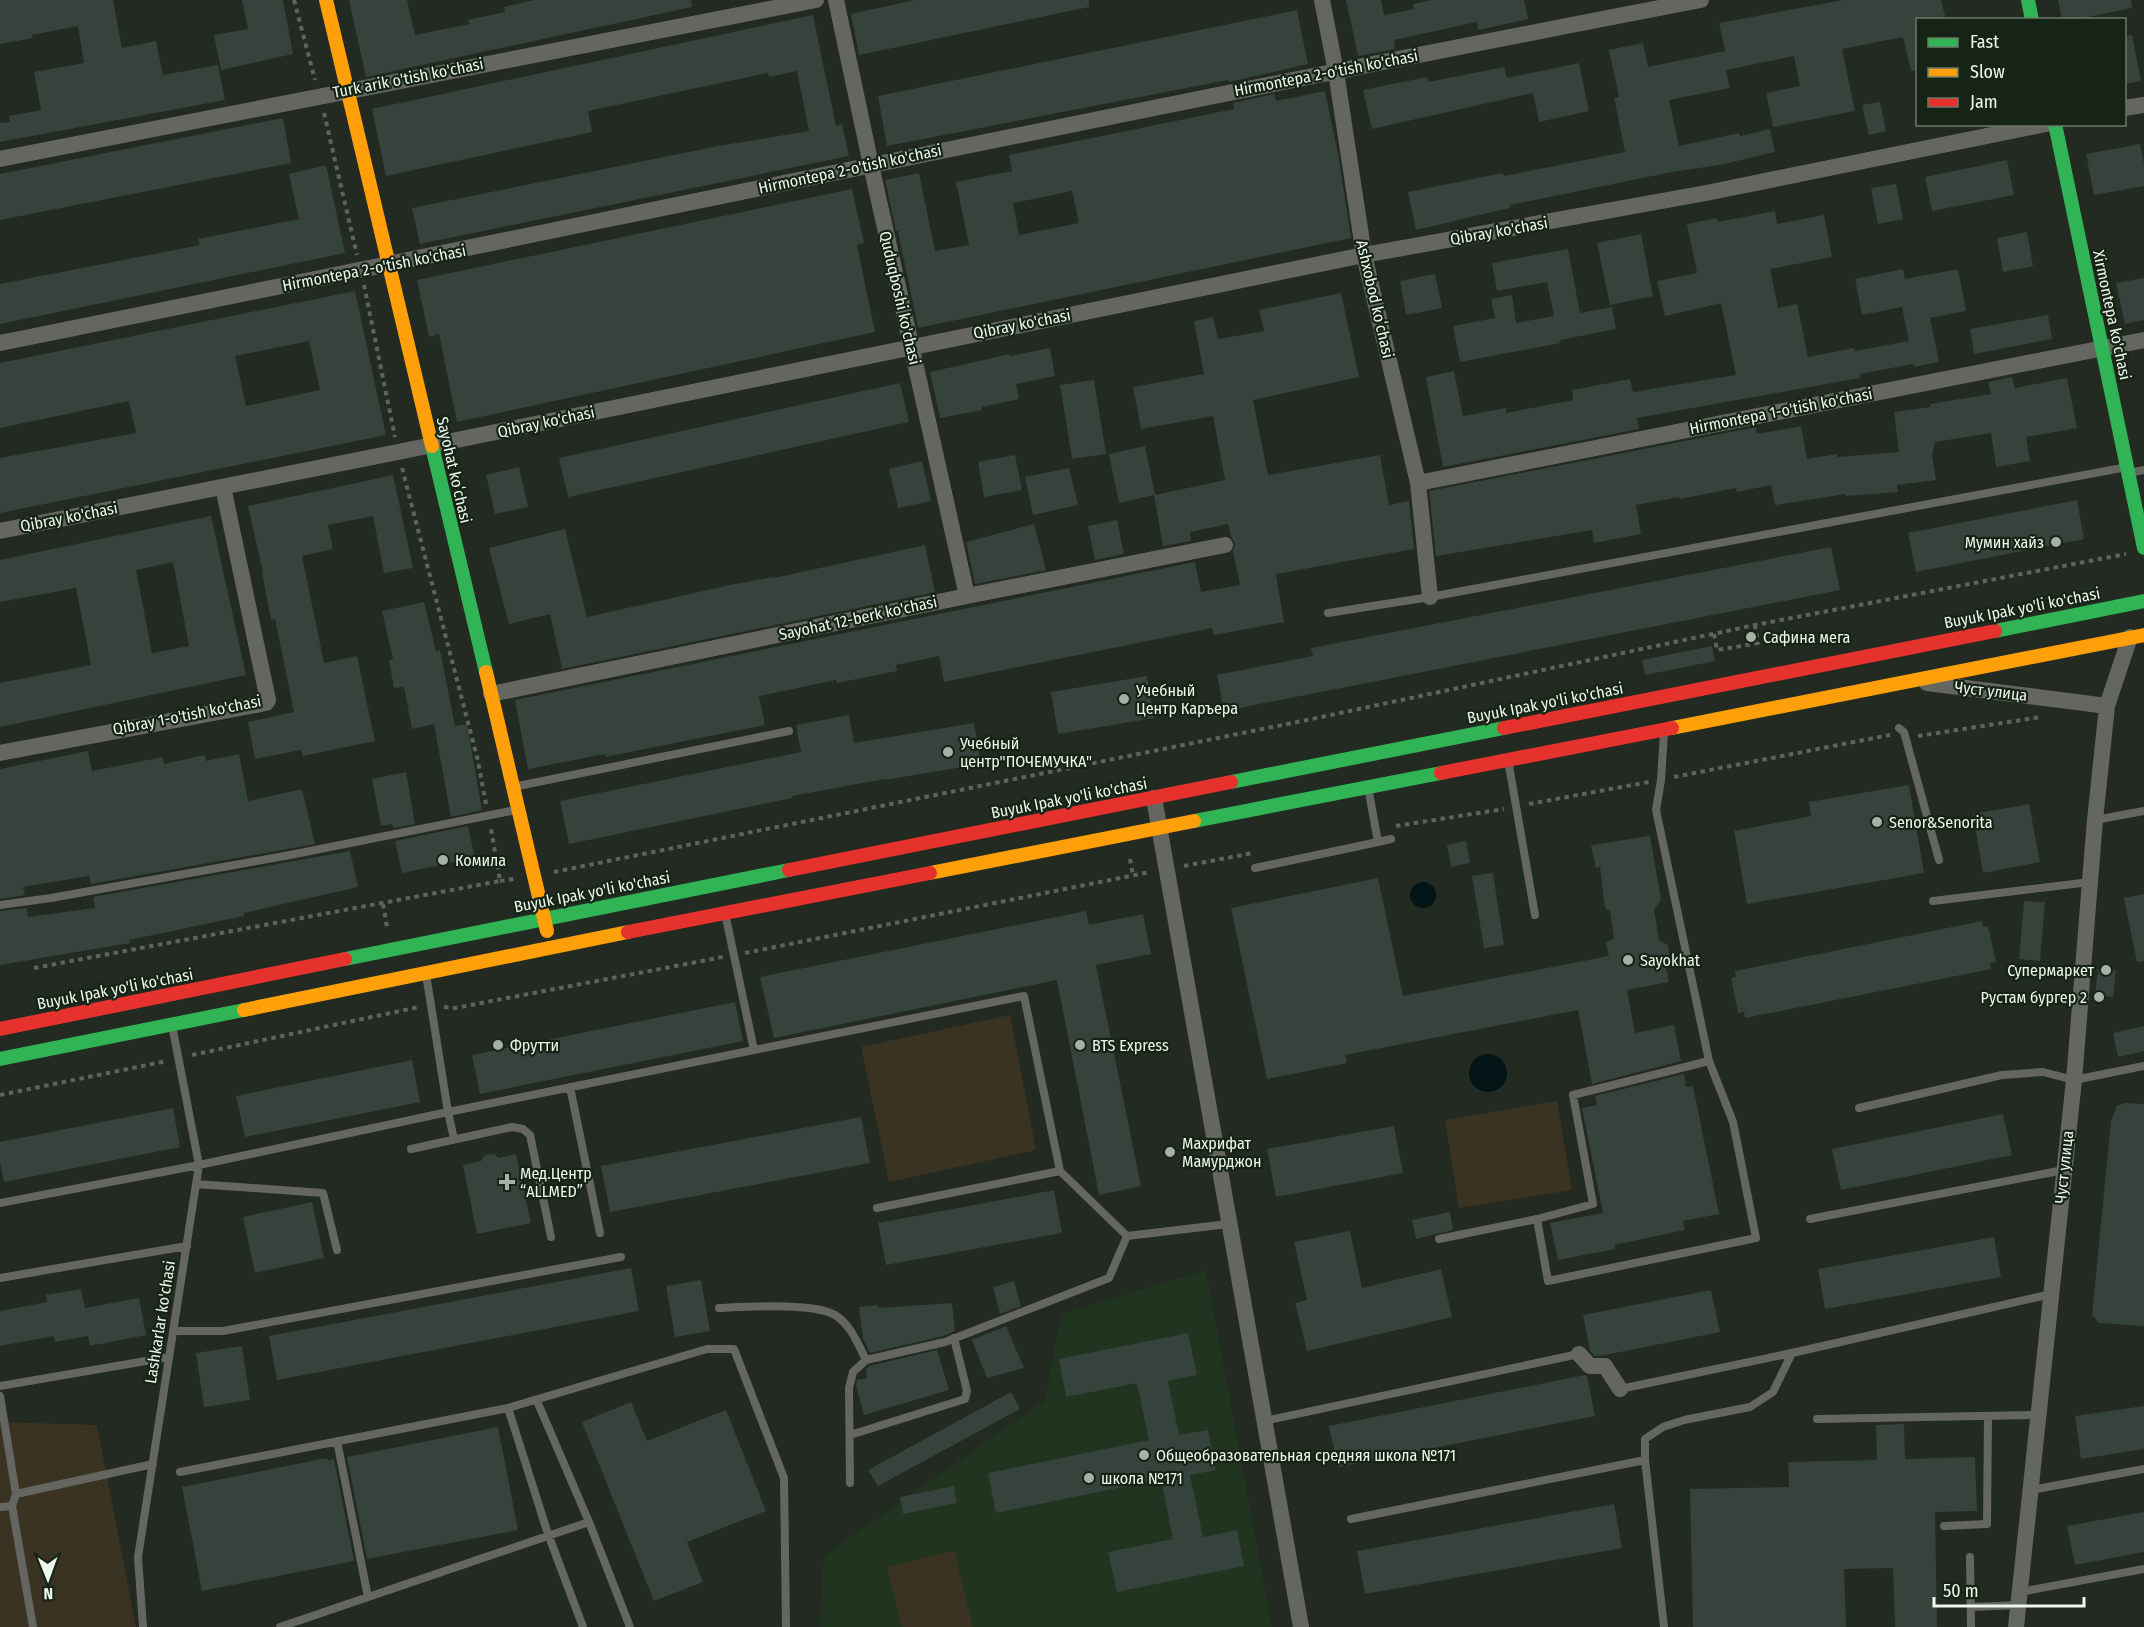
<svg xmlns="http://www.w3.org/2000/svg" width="2144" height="1627" font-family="'Fira Sans Condensed',sans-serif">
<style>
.built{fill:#21341f}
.green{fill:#3b3322}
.water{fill:#031517}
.building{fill:#36423c;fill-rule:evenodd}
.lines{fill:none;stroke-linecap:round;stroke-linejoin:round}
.path{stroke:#5f635d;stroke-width:4;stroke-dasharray:4.5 4.5;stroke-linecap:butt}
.lane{stroke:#656662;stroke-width:8}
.street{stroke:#656662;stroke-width:16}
.fast{stroke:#30b455;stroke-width:14}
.slow{stroke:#ff9f0a;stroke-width:14}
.jam{stroke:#e5322d;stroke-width:14}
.poi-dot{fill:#a6b0a5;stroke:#152414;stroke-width:2}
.labels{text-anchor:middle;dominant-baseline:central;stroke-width:4.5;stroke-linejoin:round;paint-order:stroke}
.street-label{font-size:16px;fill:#edf8ec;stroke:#152414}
.poi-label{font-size:16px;fill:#edf8ec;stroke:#152414;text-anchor:start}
</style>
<rect width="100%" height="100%" fill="#222a21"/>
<path class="built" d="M1206 1270 1272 1627H819L824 1556 1045 1400 1061 1314Z"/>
<path class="green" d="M1010 1015 1036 1150 889 1182 861 1047Z
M1557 1101 1572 1190 1459 1208 1445 1120Z
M0 1422 97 1425 136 1627H0Z
M954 1550 973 1627H902L887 1567Z"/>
<path class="water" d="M1410 895a13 13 0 1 1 26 0a13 13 0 1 1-26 0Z
M1469 1073a19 19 0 1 1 38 0a19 19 0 1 1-38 0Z"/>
<path class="building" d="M0 0H113L122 48 156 41 163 75 218 65 225 100 0 142V123L10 122 9 116 41 110 34 72 84 63 78 26 32 35 33 38 0 44Z
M242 0H283L293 54 221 70 214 35 248 29Z
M349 0H407L415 35 469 24 468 20 505 12 504 7 535 0H691L692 7 366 77Z
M915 0H1089V7L859 55 851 14Z
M1346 0H1381L1384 15 1414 9 1413 4 1432 0H1524L1528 19 1478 30 1477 22 1394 40 1395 49 1358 56Z
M1843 0H1941L1946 20H1917V70L1911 71 1903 37 1842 49 1855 111 1773 127 1766 93 1800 86 1794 56 1726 70 1730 88 1669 100 1679 146 1739 133 1740 136 1770 129 1775 152 1719 165 1667 173 1510 205V208L1416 230 1408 192 1503 173 1504 176 1625 152 1614 98 1619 97 1609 50 1643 43 1648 67 1725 51 1719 23Z
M2058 0H2131L2132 8 2073 20H2062Z
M1297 10 1308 64 1229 82 1228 80 887 146 878 96Z
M813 15 836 126 842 124 849 156 420 244 412 208 718 146 809 131 797 71 769 77 768 73 588 111 592 132 386 176 372 109Z
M2132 35 2141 81 2124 84V36Z
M1579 63 1589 111 1539 122 1533 93 1372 129 1363 90 1427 77 1428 82 1504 67 1507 78Z
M1325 91 1339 159 1351 238 918 328 898 231H896L885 180 919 173 935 251 969 245 956 182 1012 171 1009 155 1234 109 1233 103 1274 94 1276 101ZM1072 191 1079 223 1019 235 1013 203Z
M1880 102 1886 131 1869 135 1862 105Z
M283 118 291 163 0 220V174Z
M2140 144 2144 164V186L2094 195 2086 154Z
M2007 160 2014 195 1932 211 1925 177Z
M326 165 345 253 0 324V284L200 245 198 239 299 219 289 174Z
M1896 184 1903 219 1878 224 1871 188Z
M852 189 864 243 857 245 875 332 457 422 439 334 429 337 417 280Z
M1775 211 1777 224 1824 215 1832 257 1770 269 1778 308 1797 304 1808 357 1854 348 1855 351 1909 341 1902 307 1862 315 1855 279 1903 269 1905 279 1958 269 1966 311 1930 318 1939 362 1914 367 1913 364 1860 374V378L1637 418 1639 429 1443 467 1426 377 1454 371 1463 416 1506 408V413L1573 400 1572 390 1630 379 1633 392 1736 375 1721 303 1665 316 1657 281 1697 273 1687 224 1717 218 1718 222Z
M2027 232 2033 266 2003 272 1997 238Z
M1641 234 1653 296 1610 305 1597 243Z
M1568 249 1580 313 1612 307 1616 329 1560 340 1561 343 1460 362 1453 326 1495 318 1491 299 1512 295 1516 323 1554 316 1547 282 1497 291 1492 263Z
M1435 274 1442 308 1406 315 1400 281Z
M2144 278V320L2125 324 2116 283Z
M355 291 386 435 0 513V458L136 433 129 401 0 428V363ZM309 341 320 390 246 406 235 356Z
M1341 293 1359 377 1253 400 1268 475 1380 455 1389 505 1409 501 1414 549 1276 574 1284 622 1214 635 1212 628 944 682 939 656 896 665 897 671 837 683 836 680 759 696 765 725 605 757V754L528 769 515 700 1195 562 1201 592 1240 585 1233 551 1235 544 1231 536 1228 524 1190 532 1191 541 1163 546 1154 495 1119 503 1109 454 1145 446 1155 495 1225 480 1213 416 1141 429 1133 387 1204 374 1194 321 1213 317 1218 339 1264 331 1259 310Z
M2048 315 2052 339 1974 354 1970 329Z
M1050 348 1055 376 1016 384 1019 399 982 407V410L940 418 930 372 1010 354V356Z
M2012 377 2015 388 2067 378 2077 428 2026 437 2030 461 1996 467 1991 433 1935 442 1932 455 1936 480 1897 485 1898 492 1846 496V494L1775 505 1771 485 1737 492 1736 488 1680 499 1679 497 1636 505 1641 534 1594 543 1592 530 1436 556 1429 491 1756 427 1757 434 1801 426 1807 459 1837 454 1838 457 1899 452 1894 412 1930 407V404L1991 394 1988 382Z
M1094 380 1106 454 1072 459 1060 385Z
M900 383 909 422 568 497 559 458Z
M1015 455 1022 490 984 497 978 462Z
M922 461 931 501 898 508 889 469Z
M519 467 528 507 495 514 486 475Z
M1069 468 1078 505 1033 515 1025 477Z
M393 475 413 568 384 573 373 516 328 525 333 549 302 556 324 663 357 656 375 741 303 756 301 750 255 759 248 722 294 712 275 619 271 620 262 573 263 572 248 506Z
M2077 500 2084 539 1916 572 1908 533Z
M211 516 246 675 0 727V683L91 665 76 588 0 602V560ZM173 562 189 646 152 653 136 570Z
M1117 520 1124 554 1095 560 1088 526Z
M1034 524 1046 570 975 584 966 542Z
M565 529 587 617 735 584 773 577 774 578 925 545 935 592 562 669 550 614 509 624 489 548Z
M1831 547 1840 590 1224 711 1217 675 1313 656 1311 648Z
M424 602 436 651 440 650 455 726 467 724 482 810 451 817 434 724 412 729 404 687 394 688 389 660 393 659 382 611Z
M1712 646 1715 661 1645 675 1642 660Z
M1147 676 1154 718 1058 734 1051 692Z
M849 715 854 743 974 723 981 764 885 780V779L792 796V798L569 844 560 801 801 752 796 725Z
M88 751 92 771 163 757 164 764 205 755 206 761 239 754 248 801 302 789 315 844 91 884 89 876 23 887 25 895 0 899V769Z
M406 772 415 824 393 828 392 824 381 826 372 779Z
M1909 785 1924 873 1747 904 1734 831 1811 816 1809 802Z
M2029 804 2040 862 1983 873 1973 814Z
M468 826 475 858 402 873 395 841Z
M1650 836 1661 899 1654 910 1659 940 1668 945 1670 962 1666 968 1669 982 1627 990 1635 1033 1674 1025 1681 1061 1592 1084 1578 1010 1345 1055 1347 1063 1267 1079 1231 908 1378 878 1403 996 1609 956 1606 943 1614 938 1610 911 1605 908 1600 867 1596 868 1591 845Z
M1466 841 1470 863 1451 867 1447 845Z
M350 851 358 887 244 913V916L129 940 130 943 0 965V911L27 908 28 917 95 908 93 897Z
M1493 873 1504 945 1484 948 1472 876Z
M2144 894V961L2137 962 2124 898Z
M2024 901 2045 902 2040 961 2019 959Z
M1086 911 1089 925 1143 914 1151 954 1096 965 1141 1186 1099 1195 1057 980 774 1038 760 977Z
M1982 921 1983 927 1988 926 1996 962 1990 963 1991 969 1745 1018 1744 1012 1738 1013 1731 978 1736 977 1735 971Z
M2098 969 2116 971 2113 997 2095 995Z
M735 1002 743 1041 480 1094 472 1055Z
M2144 1026V1051L2118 1057 2113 1033Z
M412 1060 420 1102 245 1137 236 1096Z
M1684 1074 1686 1087 1693 1086 1719 1214 1683 1221 1685 1230 1614 1245 1615 1249 1558 1260 1550 1223 1603 1213 1582 1108 1597 1105 1595 1096Z
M2125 1103 2144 1104V1326L2099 1323 2092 1315 2111 1121 2117 1106Z
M173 1108 180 1147 4 1182 0 1162V1142Z
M2003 1114 2012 1155 1841 1190 1832 1149Z
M861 1117 870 1163 610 1212 601 1166Z
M1394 1126 1403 1173 1276 1197 1267 1149Z
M494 1154 499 1158 516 1154 531 1223 477 1234 463 1165 481 1161 485 1155Z
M1054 1190 1062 1233 886 1265 878 1223Z
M312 1202 324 1258 255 1273 243 1217Z
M1450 1212 1453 1230 1416 1239 1412 1220Z
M1350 1231 1362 1288 1441 1269 1452 1317 1307 1351 1295 1303 1307 1300 1294 1242Z
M1994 1237 2001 1277 1825 1309 1818 1269Z
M631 1268 639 1311 277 1380 269 1336Z
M701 1280 710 1331 675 1337 666 1286Z
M1014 1281 1021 1306 1000 1314 993 1287Z
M81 1289 85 1308 139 1298 146 1335 90 1346 88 1336 55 1342 54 1336 0 1346V1311L47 1302 46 1295Z
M1711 1290 1720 1332 1600 1356H1595L1590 1351 1583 1315Z
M952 1303 955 1331 943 1336 870 1353 863 1339 859 1307 878 1305 879 1308Z
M1006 1326 1024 1368 987 1378 972 1340Z
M1188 1333 1197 1375 1168 1381 1179 1435 1208 1430 1216 1470 1190 1475 1203 1537 1237 1530 1244 1566 1117 1592 1108 1552 1173 1539 1161 1479 996 1513 988 1473 1149 1440 1137 1383 1066 1397 1059 1359Z
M242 1346 250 1400 204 1407 196 1353Z
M937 1350 949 1390 864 1415 856 1386 857 1380 867 1378 866 1369 869 1366Z
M1585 1375 1587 1376 1595 1416 1338 1467 1329 1426Z
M1011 1392 1020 1409 878 1486 868 1470Z
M631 1402 647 1441 726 1410 766 1511 687 1542 703 1582 654 1601 582 1422Z
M2144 1406V1449L2081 1459 2075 1416Z
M1904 1424 1905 1459 1975 1457 1977 1511 1935 1512 1937 1627H1895L1893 1568 1844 1569 1846 1627H1693L1690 1489 1789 1487 1788 1462 1877 1460 1876 1425Z
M498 1427 518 1530 367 1559 347 1457Z
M327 1458 328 1460 334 1459 354 1561 202 1591 182 1487Z
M954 1486 957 1503 903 1514 900 1497Z
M1614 1504 1622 1548 1365 1594 1357 1551Z
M2144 1512V1552L2075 1565 2067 1526Z"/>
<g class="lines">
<path class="path" d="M294 0 315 80
M324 113 357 255
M364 285 395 437
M402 468 478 761 486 804
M1714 634 1717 650 1758 643 1755 625
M1918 736 2041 717
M1674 777 1890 735
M1529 804 1649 782
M1396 826 1504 809
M1130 859 1133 875
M1184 866 1253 853
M554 872 1312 719 1755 625 2126 554
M500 881 514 879
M383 904 387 927
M745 953 1150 872
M34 968 500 881 491 829
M444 1007 455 1008 723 957
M192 1055 419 1007
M0 1095 167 1061"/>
<path class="lane" d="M2129 473 2144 470
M1328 613 1430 597 2127 467
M1899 728 1904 732 1939 860
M1508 760 1535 915
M513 787 789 731
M1368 787 1378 842 1391 839
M2095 820 2144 811
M1255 868 1378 842
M1933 901 2090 882
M0 905 51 898 290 855 516 810
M725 913 754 1050 1024 996 1060 1171 1127 1236 1228 1224
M426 974 448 1112 754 1050
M570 1087 600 1233
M1859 1108 2002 1075 2043 1072 2074 1080 2144 1066
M411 1149 512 1127 523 1129 530 1135 551 1237
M196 1184 323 1193 337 1250
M0 1203 199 1165 448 1112 454 1139
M877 1208 1060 1171
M1537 1219 1548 1281 1756 1238 1733 1122 1709 1061
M1810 1219 2064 1170
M1439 1239 1537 1219 1593 1204 1573 1095 1709 1061 1656 810 1661 780 1664 732
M0 1278 187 1246
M719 1308C745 1307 813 1302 835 1315 851 1325 858 1344 866 1360
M173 1331H223L621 1257
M0 1386 169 1357
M1620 1389 1792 1353 2051 1294
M0 1396 16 1494
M537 1401 589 1522
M1817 1419 2039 1415
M1264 1421 1579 1354
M850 1435 965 1399 967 1391 954 1338
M337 1441 368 1597
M1645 1460V1439L1663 1427 1684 1420 1750 1407 1773 1392 1792 1353
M180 1472 508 1408
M850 1483 849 1388 853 1372 866 1360 945 1342 1109 1278 1127 1236
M2031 1490 2144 1469
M0 1507 12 1506
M1351 1519 1645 1460 1664 1627
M1944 1526 1987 1524 1988 1416
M1970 1557 1971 1627
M2020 1592 2144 1569
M1971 1607 2019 1605
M33 1627 12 1506 16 1494 153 1464
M143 1627 138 1557 199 1165 172 1025
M280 1627 589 1522 630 1627
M583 1627 548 1534 508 1408 707 1349H734L784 1478 786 1627"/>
<path class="street" d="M836 0 871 165 967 596
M1322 0 1336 72 1364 255 1418 483 1430 597
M2124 108 2144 105
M0 159 816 0
M0 343C567 229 1133 109 1701 0
M1418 483 2144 340
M0 531 398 452 1364 255 1706 193 2046 124
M1927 683 2107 706
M491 694 967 596 1225 545
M0 753 266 703 268 700 223 487
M1154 798 1301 1627
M1579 1354 1590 1366H1605L1620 1389
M2016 1627 2074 1080 2095 820 2107 706 2130 637"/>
<path class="fast" d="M2028 0 2032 20
M2055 124 2144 548
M432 446 486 672
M1995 631 2144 601
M1231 782 1504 728
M1194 821 1441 773
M345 959 789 870
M0 1059 244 1010"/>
<path class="slow" d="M326 0 432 446
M486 672 547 931
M1672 728 2144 635
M930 873 1194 821
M244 1010 628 932"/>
<path class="jam" d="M1504 728 1995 631
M1441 773 1672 728
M789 870 1231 782
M628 932 930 873
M0 1029 345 959"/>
</g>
<g class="poi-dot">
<circle cx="2056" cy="542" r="6"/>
<circle cx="1751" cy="637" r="6"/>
<circle cx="1124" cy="699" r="6"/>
<circle cx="948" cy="752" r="6"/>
<circle cx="1877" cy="822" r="6"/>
<circle cx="443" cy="860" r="6"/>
<circle cx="1628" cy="960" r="6"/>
<circle cx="2106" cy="970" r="6"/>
<circle cx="2099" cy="997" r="6"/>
<circle cx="498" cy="1045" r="6"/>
<circle cx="1080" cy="1045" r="6"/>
<circle cx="1170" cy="1152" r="6"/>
<path d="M504 1173h6v6h6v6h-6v6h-6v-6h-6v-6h6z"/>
<circle cx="1144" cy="1455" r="6"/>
<circle cx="1089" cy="1478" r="6"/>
</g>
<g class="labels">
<g class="street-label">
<text transform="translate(1326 73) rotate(-11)">Hirmontepa 2-o'tish ko'chasi</text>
<text transform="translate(408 78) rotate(-11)">Turk arik o'tish ko'chasi</text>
<text transform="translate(850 169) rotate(-12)">Hirmontepa 2-o'tish ko'chasi</text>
<text transform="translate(1499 231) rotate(-10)">Qibray ko'chasi</text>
<text transform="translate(374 268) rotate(-11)">Hirmontepa 2-o'tish ko'chasi</text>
<text transform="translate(900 298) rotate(77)">Quduqboshi ko'chasi</text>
<text transform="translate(1375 299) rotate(77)">Ashxobod koʻchasi</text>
<text transform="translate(2112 315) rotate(78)">Xirmontepa ko'chasi</text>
<text transform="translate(1022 324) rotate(-11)">Qibray ko'chasi</text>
<text transform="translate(1781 411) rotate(-11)">Hirmontepa 1-o'tish ko'chasi</text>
<text transform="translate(546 422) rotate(-12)">Qibray ko'chasi</text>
<text transform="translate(454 470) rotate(77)">Sayohat koʻchasi</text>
<text transform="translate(69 517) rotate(-11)">Qibray ko'chasi</text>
<text transform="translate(2022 608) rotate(-11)">Buyuk Ipak yo'li ko'chasi</text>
<text transform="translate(858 618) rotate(-12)">Sayohat 12-berk ko'chasi</text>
<text transform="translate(1991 691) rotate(7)">Чуст улица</text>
<text transform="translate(1545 703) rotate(-11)">Buyuk Ipak yo'li ko'chasi</text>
<text transform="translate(187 715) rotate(-11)">Qibray 1-o'tish ko'chasi</text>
<text transform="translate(1069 798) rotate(-11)">Buyuk Ipak yo'li ko'chasi</text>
<text transform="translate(592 892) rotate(-11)">Buyuk Ipak yo'li ko'chasi</text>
<text transform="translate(115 989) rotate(-11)">Buyuk Ipak yo'li ko'chasi</text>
<text transform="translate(2064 1167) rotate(-84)">Чуст улица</text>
<text transform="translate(160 1322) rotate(-81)">Lashkarlar ko'chasi</text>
</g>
<g class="poi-label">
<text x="2044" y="542" text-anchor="end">Мумин хайз</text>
<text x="1763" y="637">Сафина мега</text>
<text x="1136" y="690">Учебный<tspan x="1136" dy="18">Центр Каръера</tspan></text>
<text x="960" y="743">Учебный<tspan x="960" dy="18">центр"ПОЧЕМУЧКА"</tspan></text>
<text x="1889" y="822">Senor&amp;Senorita</text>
<text x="455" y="860">Комила</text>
<text x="1640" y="960">Sayokhat</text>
<text x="2094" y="970" text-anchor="end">Супермаркет</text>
<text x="2087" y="997" text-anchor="end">Рустам бургер 2</text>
<text x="510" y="1045">Фрутти</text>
<text x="1092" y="1045">BTS Express</text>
<text x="1182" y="1143">Махрифат<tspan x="1182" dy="18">Мамурджон</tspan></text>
<text x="520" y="1173">Мед.Центр<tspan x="520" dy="18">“ALLMED”</tspan></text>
<text x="1156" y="1455">Общеобразовательная средняя школа №171</text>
<text x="1101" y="1478">школа №171</text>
</g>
</g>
<rect x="1916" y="18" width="210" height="108" fill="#152414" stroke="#6b796a" stroke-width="1.5"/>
<rect x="1928" y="38" width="30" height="9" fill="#30b455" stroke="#6b796a" stroke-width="1.5"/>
<text x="1970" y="48" font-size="18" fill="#edf8ec">Fast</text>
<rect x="1928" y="68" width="30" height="9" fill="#ff9f0a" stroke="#6b796a" stroke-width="1.5"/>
<text x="1970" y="78" font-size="18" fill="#edf8ec">Slow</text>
<rect x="1928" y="98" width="30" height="9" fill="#e5322d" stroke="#6b796a" stroke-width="1.5"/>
<text x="1970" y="108" font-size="18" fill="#edf8ec">Jam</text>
<g transform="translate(48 1579) rotate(179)" stroke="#152414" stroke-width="4.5" paint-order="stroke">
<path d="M0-4.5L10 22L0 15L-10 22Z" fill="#edf8ec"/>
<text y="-9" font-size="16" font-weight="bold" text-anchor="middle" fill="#edf8ec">N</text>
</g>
<path d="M1934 1597v9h150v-9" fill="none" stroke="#edf8ec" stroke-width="3"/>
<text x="1943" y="1597" font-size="18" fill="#edf8ec" stroke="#152414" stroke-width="4.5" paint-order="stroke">50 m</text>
</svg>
